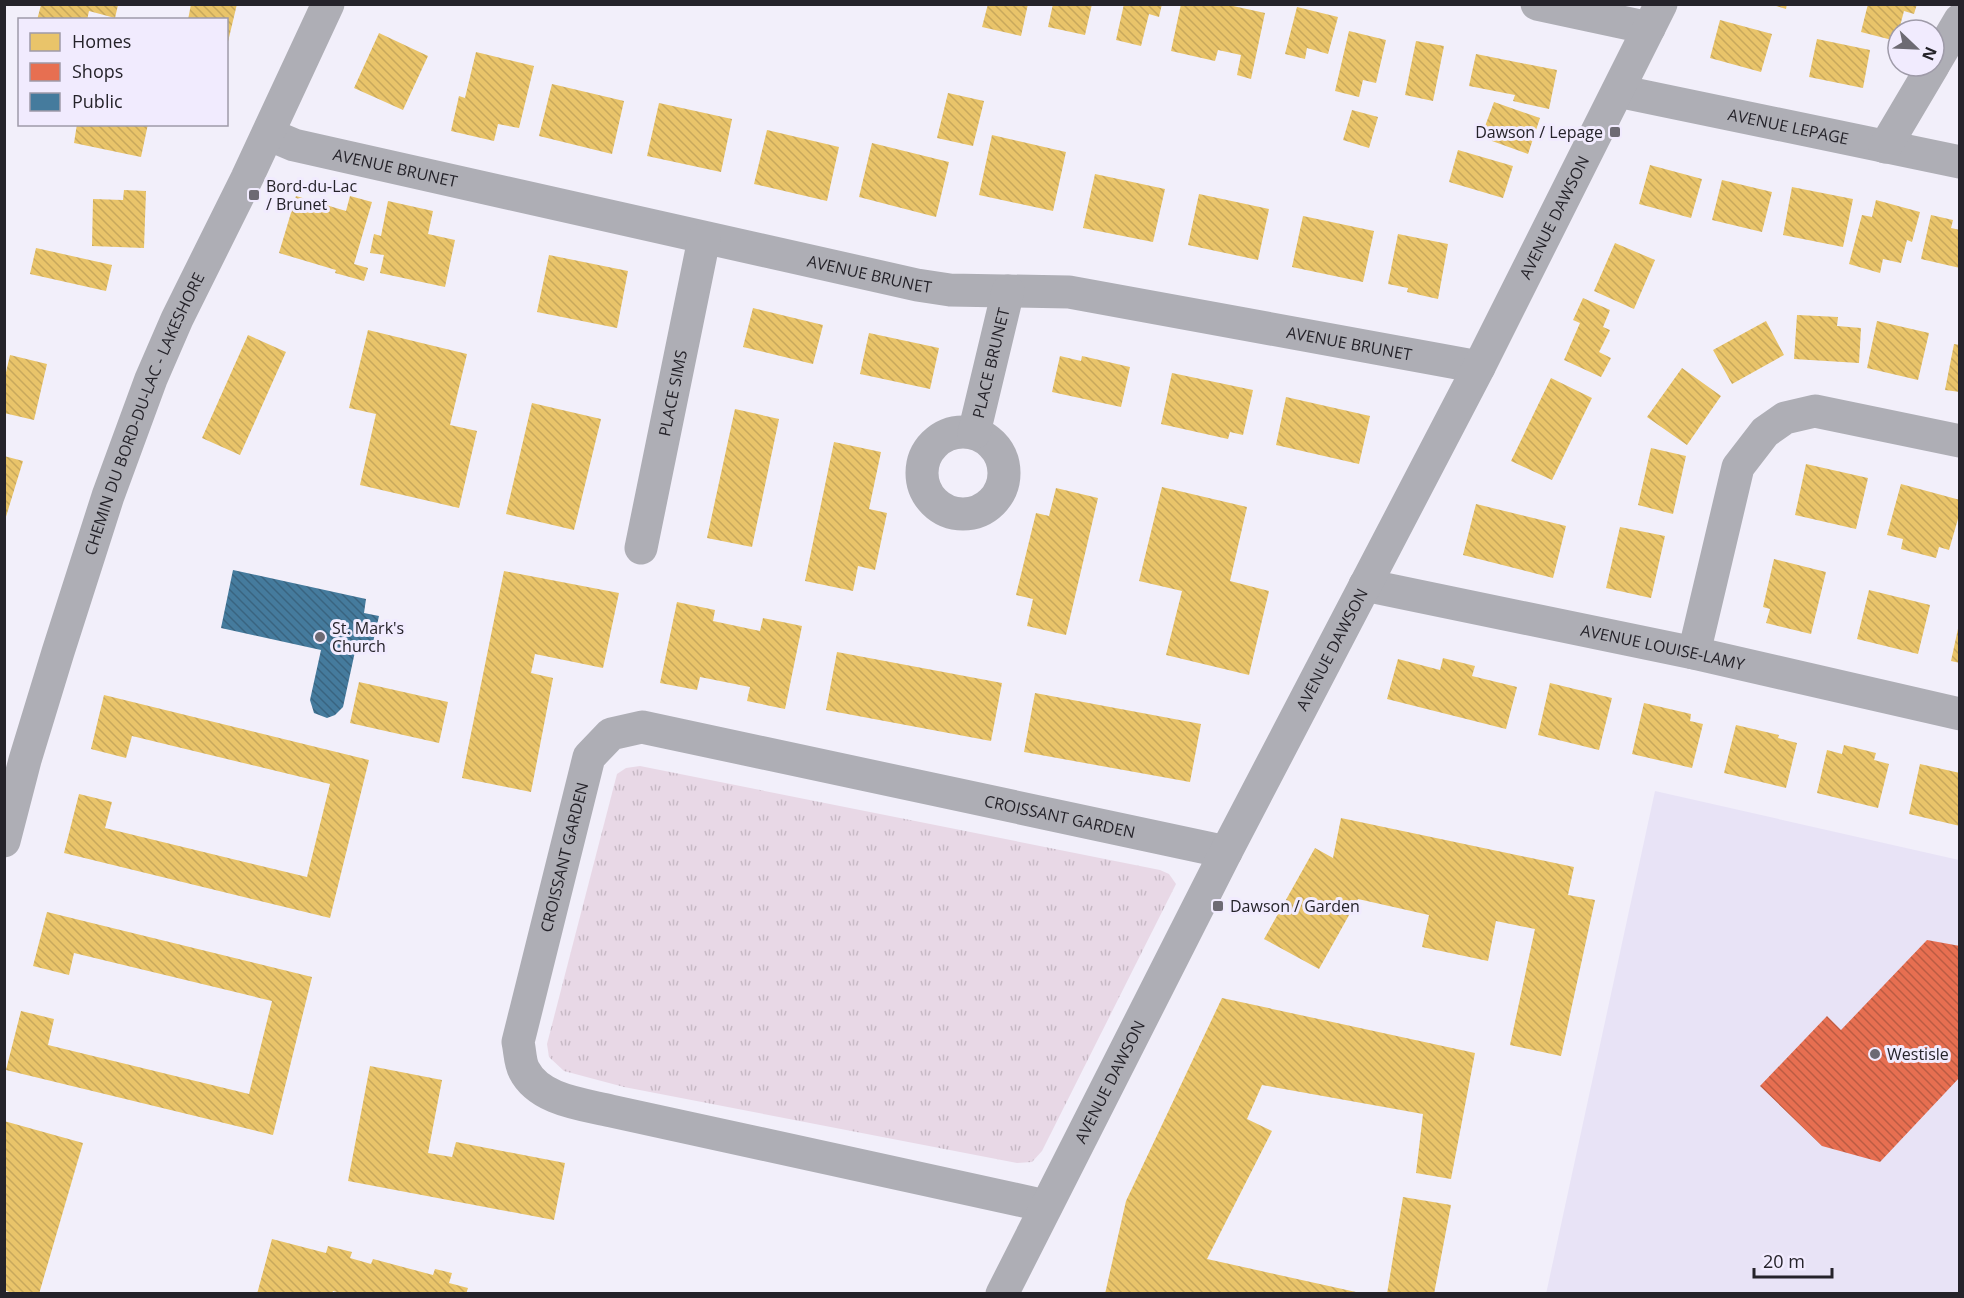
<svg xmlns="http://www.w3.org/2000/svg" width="1964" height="1298" font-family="'Open Sans',sans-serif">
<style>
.built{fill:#e8e3f6}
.grass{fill:url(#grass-tufts)}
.homes{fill:url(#homes-back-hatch)}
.shops{fill:url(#shops-back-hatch)}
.public{fill:url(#public-back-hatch)}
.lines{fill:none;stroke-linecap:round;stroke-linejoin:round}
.minor{stroke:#aeaeb5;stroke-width:33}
.poi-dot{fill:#6d6a73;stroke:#f1ebfe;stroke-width:2}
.labels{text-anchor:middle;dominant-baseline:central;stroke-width:6;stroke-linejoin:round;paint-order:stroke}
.street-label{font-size:16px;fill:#25232a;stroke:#f1ebfe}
.poi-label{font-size:16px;fill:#25232a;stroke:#f1ebfe;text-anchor:start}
</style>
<defs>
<pattern id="grass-tufts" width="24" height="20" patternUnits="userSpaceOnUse" patternTransform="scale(1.5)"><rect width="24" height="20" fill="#e8d8e6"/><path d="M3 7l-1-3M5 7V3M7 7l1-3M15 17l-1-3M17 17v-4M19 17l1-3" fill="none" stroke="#c7b9c5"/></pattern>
<pattern id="homes-back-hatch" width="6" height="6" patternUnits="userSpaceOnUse" patternTransform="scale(1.5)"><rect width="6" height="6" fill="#e9c46a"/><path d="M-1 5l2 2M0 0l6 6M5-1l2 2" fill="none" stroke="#c8a85c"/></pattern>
<pattern id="shops-back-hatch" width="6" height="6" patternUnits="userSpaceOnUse" patternTransform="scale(1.5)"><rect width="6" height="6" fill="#e76f51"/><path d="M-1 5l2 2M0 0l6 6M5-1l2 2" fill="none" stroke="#bb5b43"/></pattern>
<pattern id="public-back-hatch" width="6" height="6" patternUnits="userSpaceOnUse" patternTransform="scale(1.5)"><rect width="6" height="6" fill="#457b9d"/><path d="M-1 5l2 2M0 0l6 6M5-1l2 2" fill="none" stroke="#396480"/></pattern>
</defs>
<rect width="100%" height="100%" fill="#f2effa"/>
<path class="built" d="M1655 791 1959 860V1293L1546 1294Z"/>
<path class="grass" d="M640 766 1160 870 1169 874 1176 884 1042 1151 1032 1162 1017 1163 624 1087 564 1071 549 1057 547 1044 617 774 626 768Z"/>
<path class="homes" d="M191 4H237L227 46 226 20H188Z
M988 4H1028L1021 36 982 27Z
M1053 4H1092L1085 35 1048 27Z
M1124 4H1162L1159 17 1149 14 1141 46 1116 40Z
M1181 4H1224L1265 13 1251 79 1237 75 1241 55 1218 50 1215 61 1171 51Z
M1770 4H1787L1786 9Z
M1868 4H1917L1914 14 1904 11 1896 41 1861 32Z
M41 5H118L115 18 89 11 87 20H37Z
M1297 7 1338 17 1328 54 1307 48 1305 59 1285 54Z
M1720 20 1772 34 1761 72 1710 58Z
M1349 31 1386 40 1376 83 1363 80 1359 97 1335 91Z
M379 33 428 56 403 110 354 88Z
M1817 39 1870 50 1863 88 1809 77Z
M1416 41 1444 46 1433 101 1405 95Z
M476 52 534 66 519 128 498 124 494 141 451 131 459 96 465 98Z
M1476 54 1557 70 1549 109 1513 101 1515 95 1469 86Z
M552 84 624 101 612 154 539 136Z
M948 93 984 101 973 146 937 138Z
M1494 102 1540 118 1528 154 1481 137Z
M659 103 732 119 721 172 647 156Z
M1352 110 1378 117 1369 148 1343 140Z
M77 124H148L141 157 74 143Z
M767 130 839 147 827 201 754 184Z
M992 135 1066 152 1053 211 979 195Z
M872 143 949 162 936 217 859 197Z
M1458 150 1513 166 1503 198 1449 182Z
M1650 165 1702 179 1691 218 1639 204Z
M1095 174 1165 189 1153 242 1083 228Z
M1722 180 1772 192 1762 232 1712 220Z
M1792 187 1853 199 1843 247 1783 235Z
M124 190 146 191 144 248 92 246 93 199 123 200Z
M1199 194 1269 209 1258 260 1188 245Z
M296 196 346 211 350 196 372 202 354 264 368 268 364 281 335 273 336 270 279 253Z
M1876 200 1920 212 1912 242 1907 240 1901 263 1883 259 1880 273 1849 264 1862 215 1872 217Z
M388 201 433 211 428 234 455 240 445 287 380 273 384 255 370 253 374 234 381 236Z
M1931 215 1953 220 1951 228 1960 230V268L1921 259Z
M1303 216 1374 231 1363 282 1292 267Z
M1398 234 1448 244 1438 299 1407 292 1408 288 1388 284Z
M1615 243 1655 260 1634 309 1594 291Z
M36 248 112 265 106 291 30 274Z
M549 255 628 271 617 328 537 312Z
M1583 298 1610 310 1603 327 1610 330 1599 352 1611 358 1601 377 1564 360 1580 323 1573 320Z
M753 308 823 325 813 364 743 347Z
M1797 315 1838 317 1837 326 1861 328 1859 363 1794 359Z
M1766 321 1784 355 1732 384 1713 350Z
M1877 321 1929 333 1918 380 1867 368Z
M368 330 467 354 450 425 477 431 459 508 360 485 376 414 349 408Z
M869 333 939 348 930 389 860 374Z
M248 335 286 352 240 455 202 438Z
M1954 344 1960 345V392L1945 390Z
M10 355 47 364 34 420 4 413V381Z
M1060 356 1081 361 1082 356 1130 367 1121 407 1052 392Z
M1682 368 1721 396 1687 445 1647 417Z
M1172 373 1253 390 1243 435 1230 432 1228 439 1161 424Z
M1551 378 1592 398 1552 480 1511 461Z
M1286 397 1370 416 1359 464 1276 445Z
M532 403 601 419 574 530 506 514Z
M735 409 779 419 752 547 707 538Z
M834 442 881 452 869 509 887 513 875 570 858 566 853 591 805 581Z
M1651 448 1686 456 1673 514 1638 505Z
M4 456 23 461 5 520H4Z
M1806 464 1868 478 1856 529 1795 515Z
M1901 484 1960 500V512L1949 550 1939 547 1936 558 1901 549 1903 539 1887 535Z
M1162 487 1247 507 1230 581 1269 591 1249 675 1166 655 1182 591 1139 581Z
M1056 488 1098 498 1066 635 1027 626 1033 599 1016 595 1036 513 1049 516Z
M1476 504 1566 526 1553 578 1463 555Z
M1620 527 1665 536 1651 598 1606 588Z
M1774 559 1826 572 1811 634 1766 623 1770 609 1763 607Z
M504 571 619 593 603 668 535 654 531 673 553 678 531 792 462 778Z
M1869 590 1930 605 1918 654 1857 639Z
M677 602 715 610 713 621 760 631 763 618 802 626 785 709 747 701 750 687 700 677 697 690 660 683Z
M1959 624H1960V663L1951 661Z
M837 652 1002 683 991 741 826 710Z
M1443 658 1475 666 1472 676 1517 687 1506 729 1387 699 1398 659 1440 670Z
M359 682 448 702 439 743 350 723Z
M1550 683 1612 698 1599 750 1538 735Z
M1035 693 1201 724 1190 782 1024 752Z
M104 695 369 760 330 918 64 853 79 794 112 802 105 828 307 877 330 784 132 736 126 758 91 749Z
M1644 703 1691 714 1690 721 1703 724 1692 768 1632 754Z
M1736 725 1779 735 1778 738 1797 743 1786 788 1724 773Z
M1844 745 1876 753 1874 760 1889 764 1878 808 1817 793 1827 750 1842 754Z
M1920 764 1960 773V826L1909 814Z
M1341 818 1574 867 1568 895 1595 900 1561 1056 1510 1045 1535 929 1496 921 1488 961 1422 947 1429 915 1358 899 1319 969 1264 939 1315 848 1333 858Z
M47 912 312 977 273 1135 6 1070 21 1011 54 1019 48 1045 249 1094 272 1001 74 953 69 975 33 966Z
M1222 998 1475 1053 1451 1179 1416 1173 1423 1114 1262 1085 1247 1119 1272 1131 1207 1259 1365 1294H1105L1126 1201Z
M370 1066 442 1080 428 1153 452 1157 456 1142 565 1163 554 1220 348 1181Z
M4 1121 83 1143 39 1294H15L4 1290Z
M1403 1197 1451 1205 1434 1294H1387Z
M272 1239 326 1253 328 1246 352 1252 350 1258 371 1264 373 1259 433 1275 435 1269 452 1273 449 1283 468 1288 466 1294H344L333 1291 332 1294H257Z"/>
<path class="shops" d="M1927 940 1960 946V1077L1880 1162 1822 1146 1760 1086 1827 1016 1841 1030Z"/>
<path class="public" d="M233 570 366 599 364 613 379 616 371 651 356 647 343 707 335 715 327 718 314 713 310 700 321 650 221 628Z"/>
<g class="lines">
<g class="minor">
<path d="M1537 4 1649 28"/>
<path d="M1934 64 1960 20"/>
<path id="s1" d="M1618 91 1960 162"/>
<path id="s2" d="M268 134 294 145 917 285 950 290 1069 292 1479 367"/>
<path d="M1885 147 1933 66"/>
<circle cx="963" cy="473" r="41"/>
<path id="s3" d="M974 433 1008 291"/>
<path id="s4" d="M641 548 704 239"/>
<path id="s5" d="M1365 585 1694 653 1960 714"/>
<path d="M1694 653 1738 467 1765 432 1785 418 1815 411 1960 441"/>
<path id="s6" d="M4 841 25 760 58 652 108 496 151 379 177 319 247 178 328 4"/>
<path id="s7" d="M1046 1206 611 1111C582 1104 539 1100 524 1070 520 1063 520 1051 518 1042L589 757 611 734 642 727 1226 852"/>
<path id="s8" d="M1002 1294 1226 852 1479 367 1661 4"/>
</g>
</g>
<g class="poi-dot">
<rect x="1609" y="126" width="12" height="12" rx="3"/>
<rect x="248" y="189" width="12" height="12" rx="3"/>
<circle cx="320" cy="637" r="6"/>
<rect x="1212" y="900" width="12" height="12" rx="3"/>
<circle cx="1875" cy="1054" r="6"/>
</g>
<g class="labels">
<g class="street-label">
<text stroke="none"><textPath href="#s1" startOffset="174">AVENUE LEPAGE</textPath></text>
<text stroke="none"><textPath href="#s2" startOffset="132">AVENUE BRUNET</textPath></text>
<text stroke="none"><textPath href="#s8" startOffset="1210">AVENUE DAWSON</textPath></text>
<text stroke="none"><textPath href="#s2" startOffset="618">AVENUE BRUNET</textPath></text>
<text stroke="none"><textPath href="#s2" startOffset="1104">AVENUE BRUNET</textPath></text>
<text stroke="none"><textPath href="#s3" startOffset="72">PLACE BRUNET</textPath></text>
<text stroke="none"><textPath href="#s4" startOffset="158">PLACE SIMS</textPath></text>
<text stroke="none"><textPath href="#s6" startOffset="450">CHEMIN DU BORD-DU-LAC - LAKESHORE</textPath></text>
<text stroke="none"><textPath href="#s5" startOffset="304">AVENUE LOUISE-LAMY</textPath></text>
<text stroke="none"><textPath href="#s8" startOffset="724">AVENUE DAWSON</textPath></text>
<text stroke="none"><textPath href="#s7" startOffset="1358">CROISSANT GARDEN</textPath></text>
<text stroke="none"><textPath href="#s7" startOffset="764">CROISSANT GARDEN</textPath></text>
<text stroke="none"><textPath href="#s8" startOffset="238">AVENUE DAWSON</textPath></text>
</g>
<g class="poi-label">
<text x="1603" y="132" text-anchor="end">Dawson / Lepage</text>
<text x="266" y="186">Bord-du-Lac<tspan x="266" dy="18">/ Brunet</tspan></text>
<text x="332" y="628">St. Mark's<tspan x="332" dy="18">Church</tspan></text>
<text x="1230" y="906">Dawson / Garden</text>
<text x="1887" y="1054">Westisle</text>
</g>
</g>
<rect width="1964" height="1298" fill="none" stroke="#25232a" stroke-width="12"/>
<rect x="18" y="18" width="210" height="108" fill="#f1ebfe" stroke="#9f9ba9" stroke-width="1.5"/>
<rect x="30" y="33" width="30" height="18" fill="#e9c46a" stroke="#9f9ba9" stroke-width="1.5"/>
<text x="72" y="48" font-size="18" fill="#25232a">Homes</text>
<rect x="30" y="63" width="30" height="18" fill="#e76f51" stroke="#9f9ba9" stroke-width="1.5"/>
<text x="72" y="78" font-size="18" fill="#25232a">Shops</text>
<rect x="30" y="93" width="30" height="18" fill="#457b9d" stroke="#9f9ba9" stroke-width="1.5"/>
<text x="72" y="108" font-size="18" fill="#25232a">Public</text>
<g transform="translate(1916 48) rotate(113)"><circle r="28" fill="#f1ebfe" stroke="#9f9ba9" stroke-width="1.5"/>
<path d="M0-4.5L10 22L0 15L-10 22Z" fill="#6d6a73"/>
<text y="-9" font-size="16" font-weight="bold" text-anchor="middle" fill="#25232a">N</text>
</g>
<path d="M1754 1268v9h78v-9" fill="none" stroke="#25232a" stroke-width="3"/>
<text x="1763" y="1268" font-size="18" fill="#25232a" stroke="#f1ebfe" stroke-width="4.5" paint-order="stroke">20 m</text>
</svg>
